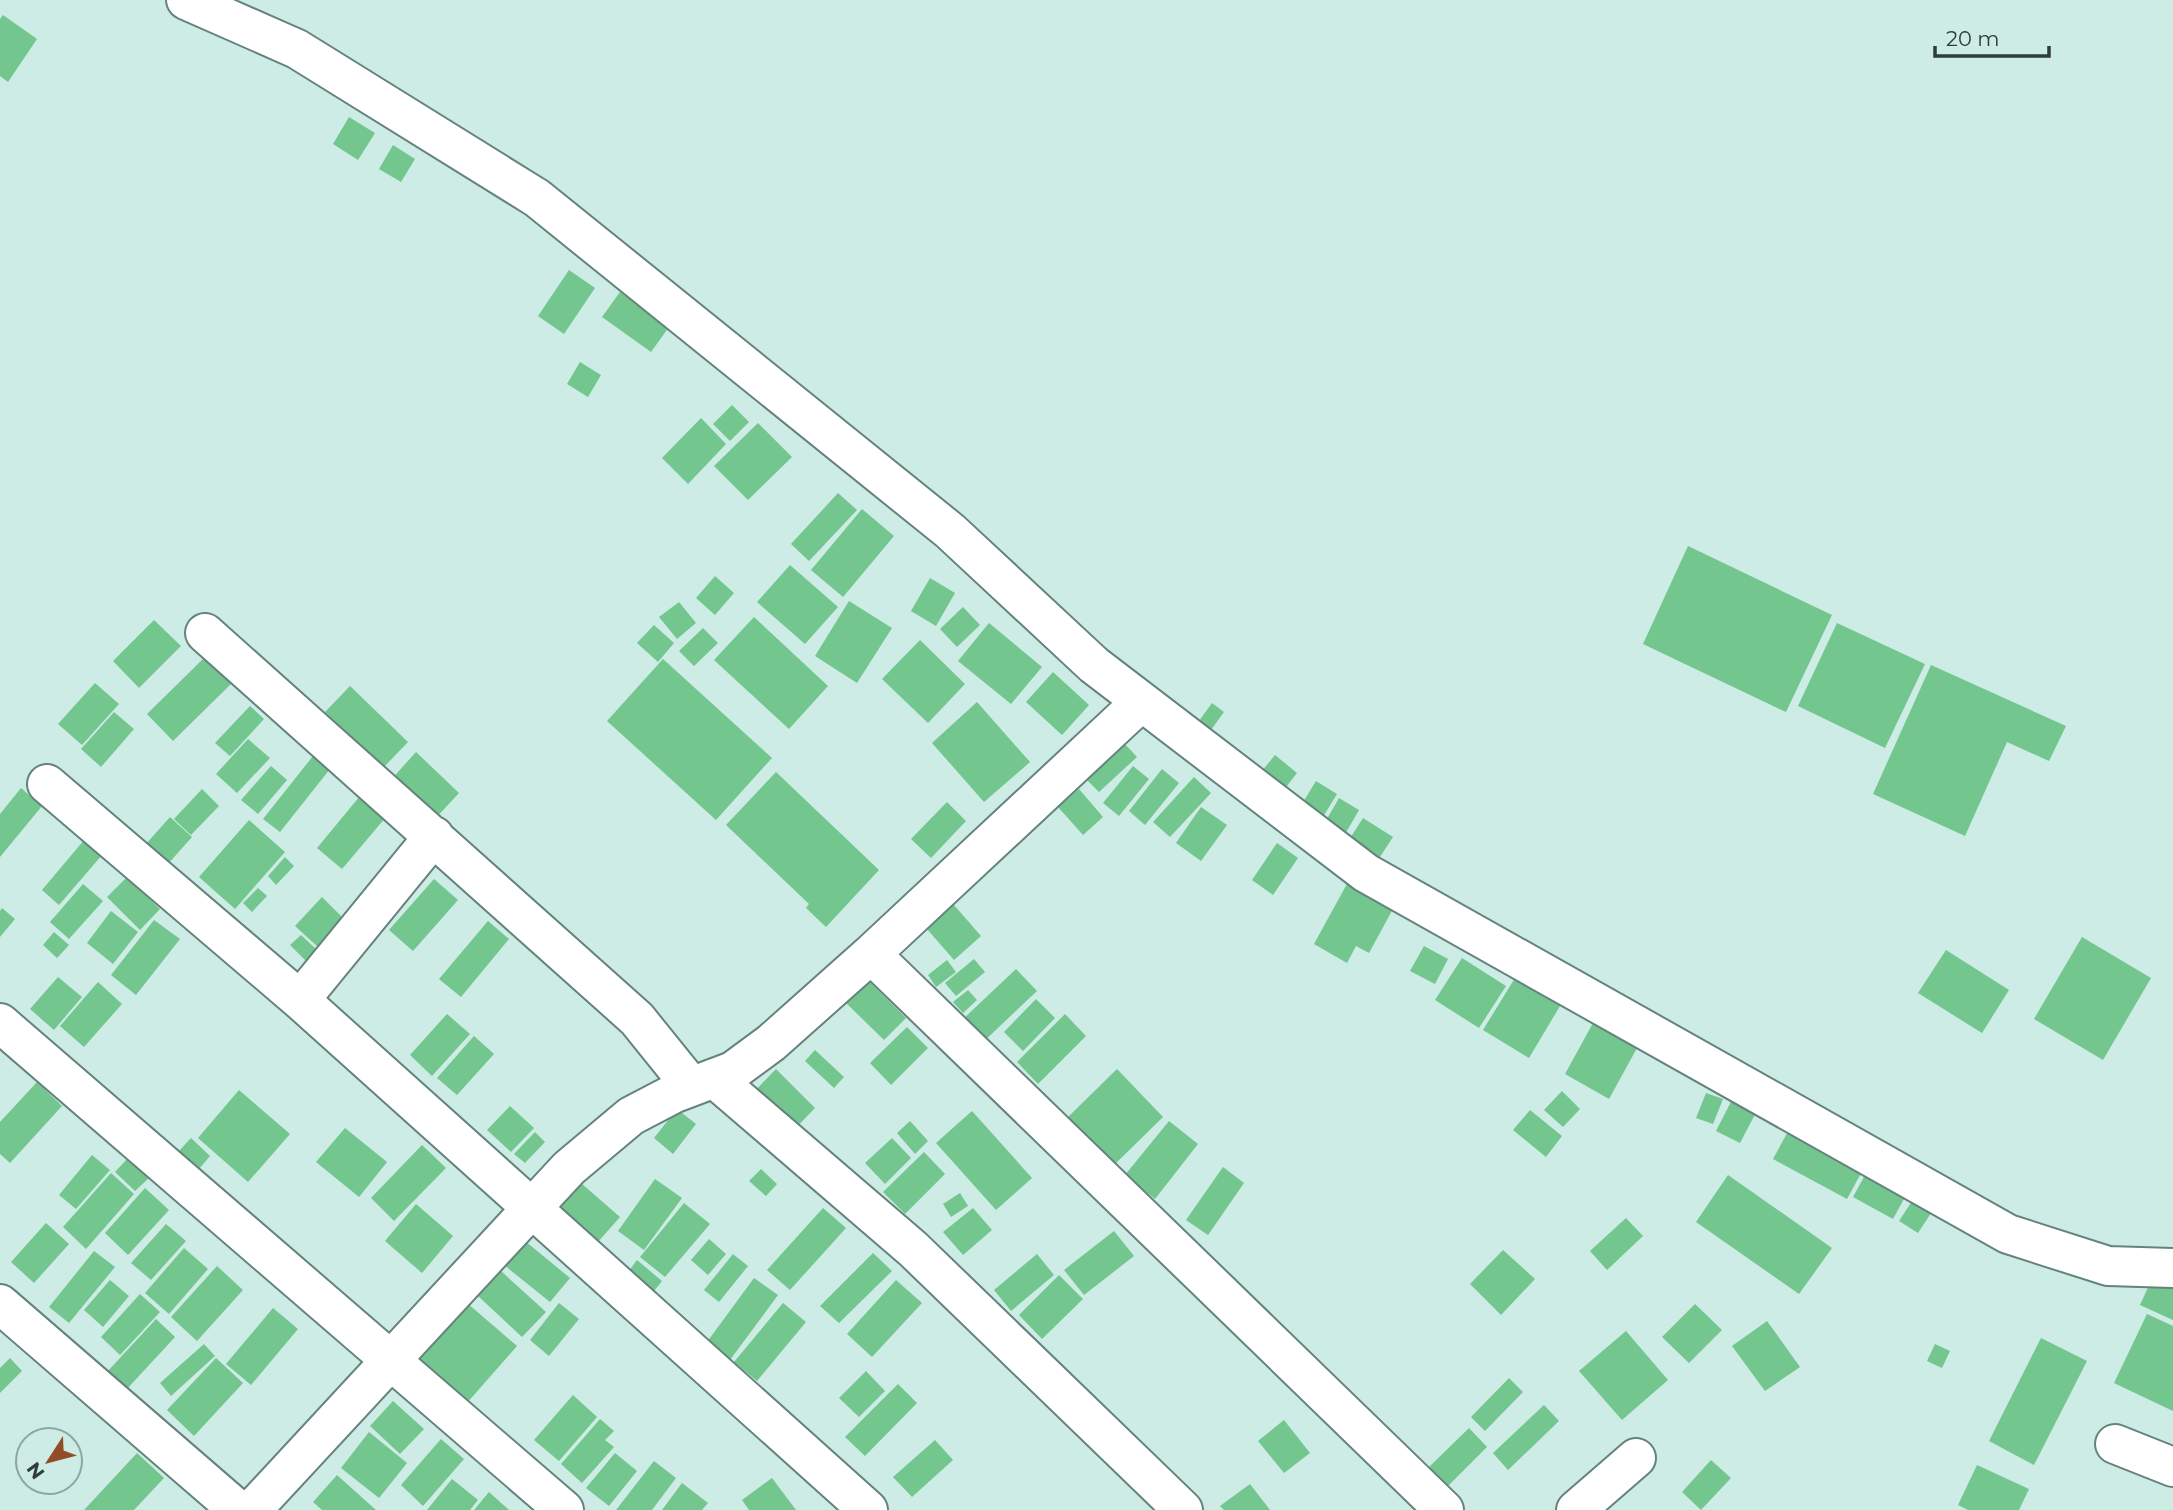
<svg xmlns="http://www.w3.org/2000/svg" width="2173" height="1510" font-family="Montserrat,sans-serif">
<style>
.building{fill:#72c68e}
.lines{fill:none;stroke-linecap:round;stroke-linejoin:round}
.minor-casing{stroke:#65837d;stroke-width:42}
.minor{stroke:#fff;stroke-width:38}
</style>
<rect width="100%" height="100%" fill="#ccece5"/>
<path class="building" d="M3 15 37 39 8 82 0 76V19Z
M349 117 375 133 358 160 333 144Z
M393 145 415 159 401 182 379 169Z
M569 270 595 288 564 334 538 316Z
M620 292 669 327 651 352 602 317Z
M580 362 601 375 588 397 567 384Z
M732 405 749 422 730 441 713 424Z
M701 418 726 444 688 484 662 458Z
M758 423 792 457 748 500 714 466Z
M838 493 857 510 809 561 791 544Z
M862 509 894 536 843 597 811 570Z
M1688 546 1832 615 1786 712 1643 644Z
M790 565 838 607 805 644 757 602Z
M715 576 734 593 715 615 696 598Z
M930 578 955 593 936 626 911 611Z
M849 601 892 628 857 683 815 656Z
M679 602 696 623 677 639 659 617Z
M963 607 980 625 957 647 940 629Z
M754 617 828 686 789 729 714 660Z
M154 620 181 646 139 688 113 661Z
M989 623 1042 667 1011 704 958 661Z
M1837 623 1925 664 1885 748 1798 706Z
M654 625 674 643 658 662 637 643Z
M703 628 718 643 694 666 679 651Z
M920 640 965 684 928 723 882 679Z
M206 656 232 683 173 741 147 714Z
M663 659 772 758 716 820 607 721Z
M1931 665 2066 726 2049 761 2007 742 1965 836 1873 794Z
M1053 672 1089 705 1062 735 1026 702Z
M95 683 119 704 82 745 58 724Z
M350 686 408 742 384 767 325 712Z
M977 702 1030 762 984 802 932 743Z
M1212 703 1224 712 1203 741 1191 732Z
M250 706 264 719 230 756 215 743Z
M114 712 134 729 101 767 81 749Z
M248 739 270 758 237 793 216 774Z
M1124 743 1137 757 1099 792 1086 779Z
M416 752 459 793 432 822 389 782Z
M1275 755 1297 773 1279 796 1257 777Z
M313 756 330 769 280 832 263 819Z
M271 766 287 780 258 814 241 800Z
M1133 766 1149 779 1119 816 1103 803Z
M1162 769 1179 783 1145 825 1129 811Z
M776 772 879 870 826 927 806 908 809 904 726 825Z
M1194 777 1211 793 1170 837 1153 822Z
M1316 781 1337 794 1315 830 1294 817Z
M21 788 42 806 0 857V814Z
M202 789 219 806 191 835 174 819Z
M1079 789 1103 817 1083 835 1058 807Z
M360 796 386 817 342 869 317 848Z
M1339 798 1359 810 1344 836 1324 824Z
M947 802 966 821 931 858 911 839Z
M1201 807 1227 825 1201 861 1176 843Z
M170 817 192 837 167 865 145 845Z
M1363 818 1393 837 1374 866 1345 846Z
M249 820 285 852 235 909 199 877Z
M90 833 108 848 59 905 42 890Z
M1277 843 1298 858 1273 895 1252 880Z
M285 857 294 866 276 885 268 876Z
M127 877 160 909 140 930 107 897Z
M434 879 458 900 413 951 389 930Z
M1348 882 1394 907 1369 953 1356 946 1347 963 1314 944Z
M83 884 103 901 69 939 50 922Z
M258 888 267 896 252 912 243 903Z
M322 897 344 919 318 947 295 926Z
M947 897 981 936 954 960 920 921Z
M2 908 15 919 0 937V911Z
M111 911 138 932 113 964 87 943Z
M154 920 180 939 136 995 111 975Z
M488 921 509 939 461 997 439 979Z
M54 932 69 945 57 958 43 945Z
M301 935 317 950 306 961 290 945Z
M2082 937 2151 978 2103 1060 2034 1019Z
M1424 946 1448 959 1435 984 1410 971Z
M1946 950 2009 990 1982 1033 1918 993Z
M1462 958 1506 986 1479 1028 1435 1000Z
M974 959 985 972 956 996 945 983Z
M947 960 956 972 936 987 928 975Z
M1016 969 1037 991 982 1043 961 1021Z
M863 975 906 1018 884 1040 841 998Z
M58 977 82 997 54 1030 30 1009Z
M1515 978 1560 1006 1529 1058 1483 1030Z
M98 982 122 1004 84 1047 60 1026Z
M968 990 977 1000 963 1013 953 1002Z
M1036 999 1055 1018 1023 1051 1004 1032Z
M447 1014 470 1034 432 1076 410 1055Z
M1065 1014 1086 1036 1038 1084 1017 1062Z
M1598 1014 1642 1039 1609 1099 1565 1074Z
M907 1027 928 1048 891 1085 870 1063Z
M474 1036 494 1054 457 1095 437 1078Z
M815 1050 844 1077 834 1088 805 1061Z
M776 1069 815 1108 789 1135 750 1096Z
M1117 1069 1163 1117 1112 1167 1065 1120Z
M37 1082 62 1106 10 1163 0 1154V1122Z
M239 1090 290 1134 248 1182 198 1138Z
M1737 1090 1761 1103 1740 1143 1716 1131Z
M1562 1091 1580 1109 1563 1127 1544 1110Z
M1706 1093 1723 1099 1713 1124 1696 1118Z
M510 1106 534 1128 511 1152 487 1130Z
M677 1109 696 1124 673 1154 654 1138Z
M1530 1110 1562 1136 1546 1157 1513 1130Z
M972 1111 1032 1178 996 1210 936 1143Z
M910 1121 928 1141 915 1154 897 1133Z
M1169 1121 1198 1144 1155 1199 1125 1175Z
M1791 1126 1865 1166 1847 1199 1773 1159Z
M345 1128 387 1162 359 1197 316 1162Z
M535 1132 545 1142 525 1163 514 1154Z
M191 1138 210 1156 199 1169 179 1151Z
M892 1138 911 1158 885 1184 865 1163Z
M422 1145 446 1168 394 1221 371 1198Z
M924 1152 945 1174 905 1214 883 1192Z
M92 1155 110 1170 76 1209 59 1195Z
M128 1158 149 1178 135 1191 115 1172Z
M1871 1164 1911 1186 1893 1219 1853 1197Z
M1223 1167 1244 1183 1208 1235 1186 1220Z
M761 1169 777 1184 766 1196 749 1181Z
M111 1173 134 1194 86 1249 63 1227Z
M1728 1175 1832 1248 1799 1294 1696 1222Z
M574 1177 620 1217 589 1252 543 1212Z
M655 1179 682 1198 644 1250 618 1231Z
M145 1188 169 1210 128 1255 105 1233Z
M960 1193 968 1206 951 1217 943 1204Z
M1916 1195 1935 1207 1918 1233 1899 1221Z
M684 1203 710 1224 665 1277 640 1257Z
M416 1204 453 1236 422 1273 385 1241Z
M823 1208 846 1228 790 1290 767 1270Z
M973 1208 992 1230 963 1255 943 1232Z
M1626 1218 1643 1236 1607 1270 1590 1251Z
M46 1223 69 1244 34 1283 11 1262Z
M166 1224 186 1241 151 1280 131 1263Z
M1114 1231 1134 1256 1084 1295 1064 1270Z
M519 1236 570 1278 550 1302 499 1261Z
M709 1239 726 1254 708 1275 691 1260Z
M184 1248 208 1269 169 1314 145 1293Z
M1503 1250 1535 1279 1501 1315 1470 1284Z
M94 1251 115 1267 69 1323 49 1307Z
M873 1253 892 1271 839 1323 820 1306Z
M733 1254 748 1266 719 1302 704 1290Z
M1037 1254 1054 1275 1011 1311 994 1290Z
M637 1260 662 1281 650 1296 625 1276Z
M217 1266 243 1290 197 1341 171 1317Z
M2156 1270 2173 1278V1320L2140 1305Z
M501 1271 546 1312 522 1337 478 1296Z
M1059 1275 1083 1299 1042 1339 1019 1315Z
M754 1278 778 1295 730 1360 707 1342Z
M110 1280 129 1296 103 1327 84 1310Z
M896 1280 922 1303 872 1357 847 1334Z
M140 1294 160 1312 120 1355 101 1337Z
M467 1303 517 1346 466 1404 417 1360Z
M559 1303 579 1319 549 1356 530 1340Z
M783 1303 806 1322 757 1381 734 1362Z
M1695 1304 1722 1330 1689 1363 1662 1337Z
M273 1308 298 1329 251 1385 226 1364Z
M2147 1314 2173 1326V1411L2114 1383Z
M156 1319 175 1337 126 1390 107 1372Z
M1767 1321 1800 1367 1765 1391 1732 1346Z
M1626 1331 1668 1380 1622 1420 1579 1371Z
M2041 1338 2087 1361 2034 1465 1989 1441Z
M204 1344 215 1356 171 1396 160 1383Z
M1935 1344 1950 1351 1942 1368 1927 1361Z
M10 1358 22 1371 0 1393V1368Z
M216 1358 243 1383 194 1436 167 1410Z
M866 1371 885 1391 859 1417 839 1398Z
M1509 1378 1523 1392 1485 1431 1471 1417Z
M898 1384 917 1403 865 1456 845 1437Z
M573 1395 597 1417 559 1461 534 1440Z
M393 1401 424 1429 400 1454 370 1426Z
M1544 1405 1559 1421 1508 1470 1493 1453Z
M600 1419 614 1431 605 1440 614 1447 582 1483 561 1464Z
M1284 1420 1310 1453 1284 1473 1258 1441Z
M1469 1428 1487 1447 1447 1487 1428 1468Z
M369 1432 407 1463 379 1498 341 1468Z
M441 1439 464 1459 423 1506 401 1485Z
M935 1440 953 1460 912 1497 893 1477Z
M137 1453 164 1478 134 1510H84Z
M615 1453 637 1471 609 1506 586 1488Z
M1711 1460 1731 1478 1701 1510 1682 1492Z
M654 1461 676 1478 652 1510H616Z
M1977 1465 2029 1489 2019 1510H1968L1958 1505Z
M337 1475 376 1510H322L313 1502Z
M772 1478 796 1510H749L742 1500Z
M452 1479 478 1500 470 1510H427Z
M682 1483 708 1503 702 1510H662Z
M1250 1484 1270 1510H1224L1220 1506Z
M489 1492 509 1510H474Z"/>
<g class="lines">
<defs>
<path id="minor" d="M186 0 297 49 537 198 950 531 1094 665 1366 873 2008 1234 2108 1266 2173 1268
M205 633 637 1019 691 1086
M47 784 300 1000 868 1510
M871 954 1444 1510
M300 1000 434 836
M0 1023 564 1510
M714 1078 913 1249 1183 1510
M0 1304 238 1510
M2115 1444 2173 1467
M252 1510 569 1168 631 1116 675 1093 733 1071 771 1043 871 954 1141 702
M1576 1510 1636 1458"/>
</defs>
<use href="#minor" class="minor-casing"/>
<use href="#minor" class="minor"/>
</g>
<g transform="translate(49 1461) rotate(234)"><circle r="33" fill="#ccece5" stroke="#8ea6a1" stroke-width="2"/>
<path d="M0-5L12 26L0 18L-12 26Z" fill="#934c28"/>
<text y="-10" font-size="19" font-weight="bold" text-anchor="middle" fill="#303c3a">N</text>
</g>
<path d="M1935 46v10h114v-10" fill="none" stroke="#303c3a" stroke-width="3.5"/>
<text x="1946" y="46" font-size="21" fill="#303c3a" stroke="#ccece5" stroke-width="5" paint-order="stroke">20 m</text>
</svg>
